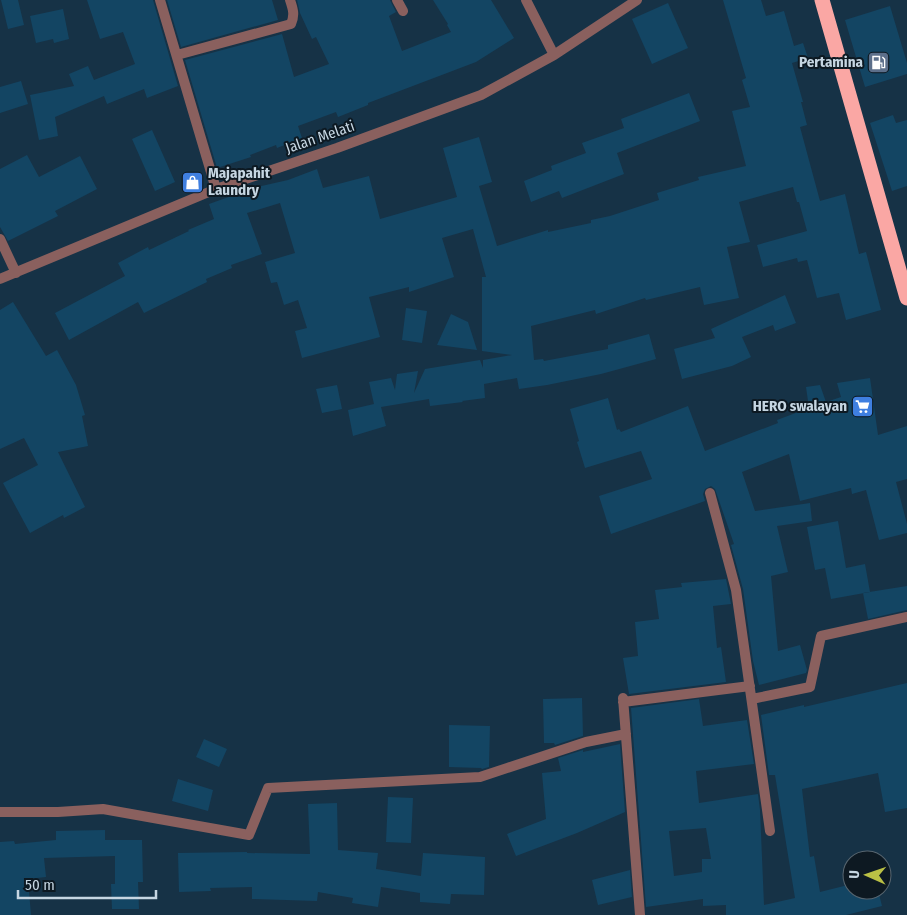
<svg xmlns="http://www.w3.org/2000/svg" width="907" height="915" font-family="'Fira Sans Condensed',sans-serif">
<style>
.building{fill:#134563;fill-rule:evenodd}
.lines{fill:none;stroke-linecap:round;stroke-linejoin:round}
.street{stroke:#8a605e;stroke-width:10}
.highway{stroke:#faa7a4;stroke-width:15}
.labels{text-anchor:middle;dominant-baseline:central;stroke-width:4;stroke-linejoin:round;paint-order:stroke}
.poi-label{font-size:15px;font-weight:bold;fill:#c6d6e2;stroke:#0d1922;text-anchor:end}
.street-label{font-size:15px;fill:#c6d6e2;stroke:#0d1922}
</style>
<rect width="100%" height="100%" fill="#163246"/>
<path class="building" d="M1 0H18L24 25 8 29Z
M87 0H153L178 86 147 98 144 89 107 104 104 96 55 117 58 136 39 140 30 95 74 86 69 74 88 66 94 80 135 64 123 32 100 39Z
M167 0H272L278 20 181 47Z
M297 0H390L396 12 389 16 402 51 451 32 447 25 448 24 433 0H491L514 38 476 62 368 103V105L338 117 336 112 298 126 302 138 277 148 276 145 250 155 251 157 217 168 185 60 282 34 294 77 329 64 316 37 312 39 300 13Z
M723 0H761L766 16 784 11 794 46 803 43 808 58 792 63 803 102H801L807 125 800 127 820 201 845 194 859 254 866 252 881 310 846 320 839 293 817 298 807 260 798 262 797 258 763 267 757 245 807 231 799 202H797L793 187 739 202 750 242 727 247 739 298 704 305 700 287 646 300 645 298 596 314 595 310 531 326 534 360 543 359 544 361 608 349V345L649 334 656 359 601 374 547 385 519 389 517 378 484 384 485 398 462 401 463 402 430 406 429 399 381 407 386 426 353 436 348 410 374 404 369 382 391 378 395 390 397 374 418 371 414 393 425 369 480 360 483 368V360L512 355 482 351V277H486L473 229 442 238 454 277 409 292V287L369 297 380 337 302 358 295 331 307 328 298 300 284 305 277 282 271 283 265 262 295 253 280 203 247 213 262 254 231 265 232 268 206 279 207 282 144 313 138 302 69 340 55 313 125 276 118 263 148 247 149 250 189 231 188 230 214 219 209 204 257 187 288 180 317 169 323 188 369 176 380 219 457 197 443 148 479 137 492 182 479 186 497 246 548 230V232L591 223V220L610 216 659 200 657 193 699 180 698 177 746 166 732 111 750 107 742 80 746 78Z
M668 3 688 48 652 64 632 19Z
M890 6 907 63V74L865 87 845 20Z
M63 9 69 39 54 43 53 39 36 43 30 16Z
M21 81 28 104 0 113V87Z
M689 93 700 121 617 153 624 174 562 198 559 191 531 202 524 181 552 170 551 166 586 153 582 143 624 128 621 119Z
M893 115 896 123 907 120V186L892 191 870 123Z
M152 130 175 182 155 191 132 139Z
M27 155 39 177 80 156 97 189 55 211 58 216 8 241 0 227V169Z
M785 295 796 323 775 331 773 325 742 337 751 357 732 366 682 379 674 349 715 338 711 329Z
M13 302 46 356 57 350 76 385 85 415 82 416 88 446 58 452 85 507 64 518 63 515 30 533 3 483 38 465 24 438 0 449V310Z
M406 308 427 311 422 343 402 340Z
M451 314 468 322 477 350 437 345Z
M870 378 878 435 907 426V479L896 482 907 524V533L879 540 866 490 852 494 851 488 800 501 789 454 742 472 755 511 810 503 812 521 777 526 788 572 771 576 778 651 800 645 807 670 806 673 759 685 753 661 743 589 731 545 734 544 715 489 711 486 705 489 703 494 705 501 611 534 599 496 652 479 641 451 585 468 577 442 579 441 570 409 608 398 617 430 619 429 621 432 688 406 705 451 778 423 777 420 809 408 806 387 820 385 826 402 841 397 837 383Z
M337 385 342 409 322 413 316 389Z
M838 521 846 568 865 564 870 592 831 599 825 568 815 570 807 527Z
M726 579 731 604 713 606 717 648 721 647 726 682 629 694 623 658 638 656 635 622 659 619 655 590 682 587 681 583Z
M907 586V610L868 619 863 593Z
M907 683V808L885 812 878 773 802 789 810 857 814 856 820 892 852 884V890H878L882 906 846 915H726V905L703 906V899L646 907 631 708 699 699 703 726 747 720 754 764 696 771 699 803 758 794 760 810 764 905 795 898 775 775H769L761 715 804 705V707ZM706 828 711 859H702V872L674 876 669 831Z
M582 698 583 736 555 745 554 743H544L543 699Z
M449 725 490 726 489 767 482 769 481 768 449 767Z
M204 739 227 749 219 767 196 757Z
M620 744 625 812 577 833 516 856 507 834 546 819 542 773 561 771 558 758 583 750V752Z
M178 779 213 790 208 811 172 801Z
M388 797 413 798 411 843 386 842Z
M337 803 338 850 378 853 376 869 421 876 423 853 485 857 484 895 451 894 450 904 420 902V893L381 887 378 907 352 903 353 898 318 892 317 901 252 899V887L210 888 211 891 179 892 178 853 247 852V853L310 854 308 804Z
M105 830V840H142L143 882H138L139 909H112L111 884H115V856L44 858 46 877 28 879 31 915H0V842L14 841 15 844 56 840V831Z
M630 870 632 897 598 905 592 880Z"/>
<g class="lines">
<path class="street" d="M160 0 216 189
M397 0 403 11
M526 0 554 55
M177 55 291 24C295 15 293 9 290 0
M0 239 16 273
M0 279 216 189 337 148 481 95 554 55 637 0
M710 493 736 590 770 831
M623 698 640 915
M752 699 810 687 821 636 907 617
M623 702 750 686
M0 812H58L103 809 249 835 268 788 480 777 586 742 626 734"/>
<path class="highway" d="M822 0 907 298"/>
</g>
<defs>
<symbol id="fuel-square" viewBox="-11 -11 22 22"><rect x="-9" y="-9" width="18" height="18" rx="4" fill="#5c6f8a" stroke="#0d1922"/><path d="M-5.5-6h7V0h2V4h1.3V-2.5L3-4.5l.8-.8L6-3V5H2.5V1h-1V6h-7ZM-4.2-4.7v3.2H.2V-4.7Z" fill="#fff"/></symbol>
<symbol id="shop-square" viewBox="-11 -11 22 22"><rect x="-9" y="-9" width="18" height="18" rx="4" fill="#3f7fe0" stroke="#0d1922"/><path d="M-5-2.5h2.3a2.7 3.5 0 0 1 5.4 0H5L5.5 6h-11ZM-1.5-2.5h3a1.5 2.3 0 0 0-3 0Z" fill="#fff"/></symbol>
<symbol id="supermarket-square" viewBox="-11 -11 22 22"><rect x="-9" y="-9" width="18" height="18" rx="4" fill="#3f7fe0" stroke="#0d1922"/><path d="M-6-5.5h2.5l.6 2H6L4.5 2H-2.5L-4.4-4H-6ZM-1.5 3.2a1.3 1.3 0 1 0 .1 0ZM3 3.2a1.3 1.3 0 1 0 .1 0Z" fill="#fff"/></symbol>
</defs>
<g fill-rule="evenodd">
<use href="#fuel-square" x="866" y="50" width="25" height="25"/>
<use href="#shop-square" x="180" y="170" width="25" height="25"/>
<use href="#supermarket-square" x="850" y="394" width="25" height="25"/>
</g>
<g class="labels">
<g class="poi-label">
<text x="863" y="62">Pertamina</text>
<text x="208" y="173" text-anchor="start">Majapahit<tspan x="208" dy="17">Laundry</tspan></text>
<text x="847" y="406">HERO swalayan</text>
</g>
<g class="street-label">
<text transform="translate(320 137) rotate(-19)">Jalan Melati</text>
</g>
</g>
<g transform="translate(867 875) rotate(272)"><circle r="24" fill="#0d1922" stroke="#57656f"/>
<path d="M0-4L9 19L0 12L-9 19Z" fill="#bac045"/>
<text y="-8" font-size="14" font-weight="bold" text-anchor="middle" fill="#c6d6e2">U</text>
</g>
<path d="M18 890v8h138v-8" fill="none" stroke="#c6d6e2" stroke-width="2.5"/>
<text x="25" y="890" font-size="15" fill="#c6d6e2" stroke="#0d1922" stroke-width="4" paint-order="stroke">50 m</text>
</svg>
